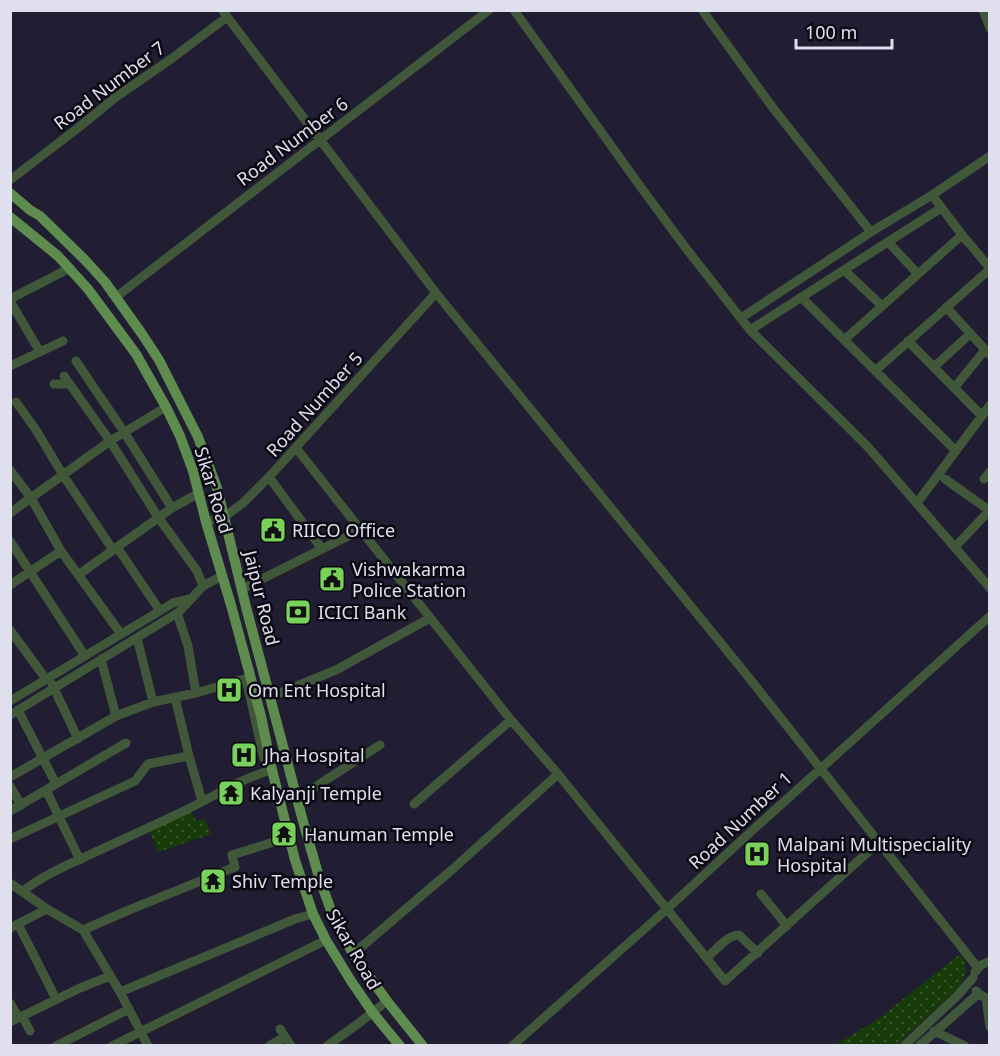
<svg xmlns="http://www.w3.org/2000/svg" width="1000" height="1056" font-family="'Noto Sans',sans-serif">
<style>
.park{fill:url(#park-dots)}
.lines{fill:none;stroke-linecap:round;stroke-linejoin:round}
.minor{stroke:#41573a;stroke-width:9}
.major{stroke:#5e8c4f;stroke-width:10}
.labels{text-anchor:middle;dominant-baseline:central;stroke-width:5;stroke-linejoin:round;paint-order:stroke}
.street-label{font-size:18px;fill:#e0dfee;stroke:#0b0912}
.poi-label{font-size:18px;fill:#e0dfee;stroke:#0b0912;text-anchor:start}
</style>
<defs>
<pattern id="park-dots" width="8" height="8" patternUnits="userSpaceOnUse" patternTransform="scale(1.5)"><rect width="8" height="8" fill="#173b08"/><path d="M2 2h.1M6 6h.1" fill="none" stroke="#38572c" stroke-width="1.8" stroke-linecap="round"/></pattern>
</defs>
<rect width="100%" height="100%" fill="#211d33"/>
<path class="park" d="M190 808 196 821 204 818 211 834 158 852 149 829Z
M960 954C970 965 966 977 958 988L897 1045H835L878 1019Z"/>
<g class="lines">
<path class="minor" d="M222 10 436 293 746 674 978 968
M514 10 640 186 685 247 750 330 867 446 990 588
M702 10 773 108 871 232
M983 10 990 28
M10 180 78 128 116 97 171 59 227 17
M932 195 962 235 990 268
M888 242 918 274
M844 270 882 306
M116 297 489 10
M801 297 956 451
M10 299 70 268
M10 301 40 352
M946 307 990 355
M741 318 871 232 932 195 990 156
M750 330 941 208
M844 340 962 235
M908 341 982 416
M76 361 124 432 172 508
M10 366 63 341
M934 367 970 334
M875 371 990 269
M64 376 110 441 158 517 197 571 203 586
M54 384H70
M954 388 985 350
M16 402 36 430 63 475 113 550
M296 448 511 720 558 774 725 981 879 842
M10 470 31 498 61 551 121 634
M269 477 322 549
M945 479 990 511
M984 479 990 472
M917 503 990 405
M10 513 110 441 166 407
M206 522 224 517 243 503 269 477 436 293
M10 541 85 656
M117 547 160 611
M955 547 989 511
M78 575 172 508 199 493
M10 585 61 551
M242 589 362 529
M177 613 188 646 196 693
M10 630 46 679
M137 638 153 702
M101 659 116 716
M247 683 265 763
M52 684 78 739
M175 697 189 756
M270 697 336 670 430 618
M10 701 173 603 190 599
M18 710 56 784
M10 715 179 612 203 586 222 576
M10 777 116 716 153 702 196 693 251 677
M10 786 21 805
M46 790 80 860
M298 798 380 745
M414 804 511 720
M10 811 126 743
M10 839 135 781 148 764 189 756 202 801
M10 883 47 909 83 930 120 992 148 1046
M23 891C42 876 65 866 87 856 121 840 155 825 188 809 216 795 242 778 272 770
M761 894 787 926
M18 924 56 999
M10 928 47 909
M83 930 129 910 235 867 232 855 280 840 290 839
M353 954 454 868 558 774
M707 958C716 950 727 935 739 935L758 953
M975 972 981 965 990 961
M976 991 982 996 990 999
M120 992 295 919 313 914
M986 998 990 1027
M10 1003 19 1018
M22 1016 30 1031
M10 1022 80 988 110 976
M280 1029 291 1046
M934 1031 965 1046
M56 1046 129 1009
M112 1046 326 940
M269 1046 285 1037
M327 1046 359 1023 387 1001
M512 1046 667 909 756 827 990 616
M904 1046 957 996 973 978
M919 1046 978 994"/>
<path class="major" d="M10 193 30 210 40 216 85 260 105 282 142 334 159 360 198 437 217 488 247 611 304 825 319 877 333 916 353 954 387 1001 423 1046
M10 217 58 256 88 289 136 354 166 407 180 436 193 471 206 522 231 605 261 716 272 770 295 860 313 914 326 940 351 981 373 1013 400 1046"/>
</g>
<defs>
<symbol id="civic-square" viewBox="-11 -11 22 22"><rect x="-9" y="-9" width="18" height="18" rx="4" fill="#78d158" stroke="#0b0912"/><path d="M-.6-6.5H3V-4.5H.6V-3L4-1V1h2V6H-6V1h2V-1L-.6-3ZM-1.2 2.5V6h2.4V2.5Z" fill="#111"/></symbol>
<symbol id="bank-square" viewBox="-11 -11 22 22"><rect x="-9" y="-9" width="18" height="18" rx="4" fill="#78d158" stroke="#0b0912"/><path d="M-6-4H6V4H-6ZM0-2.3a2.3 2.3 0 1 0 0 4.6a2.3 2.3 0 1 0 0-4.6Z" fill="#111"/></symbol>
<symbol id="hospital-square" viewBox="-11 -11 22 22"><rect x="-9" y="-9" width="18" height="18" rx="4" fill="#78d158" stroke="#0b0912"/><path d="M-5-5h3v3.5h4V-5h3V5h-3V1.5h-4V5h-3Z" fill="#111"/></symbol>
<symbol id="temple-square" viewBox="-11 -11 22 22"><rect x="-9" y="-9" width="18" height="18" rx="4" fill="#78d158" stroke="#0b0912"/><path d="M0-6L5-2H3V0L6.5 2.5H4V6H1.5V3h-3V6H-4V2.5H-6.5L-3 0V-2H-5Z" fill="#111"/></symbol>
</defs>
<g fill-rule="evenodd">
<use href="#civic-square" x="258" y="515" width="30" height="30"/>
<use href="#civic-square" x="317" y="564" width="30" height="30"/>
<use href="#bank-square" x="283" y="597" width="30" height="30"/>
<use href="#hospital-square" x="214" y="675" width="30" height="30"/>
<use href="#hospital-square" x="229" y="740" width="30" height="30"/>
<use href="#temple-square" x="216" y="778" width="30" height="30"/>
<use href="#temple-square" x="269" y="819" width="30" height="30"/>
<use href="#hospital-square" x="742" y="839" width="30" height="30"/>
<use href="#temple-square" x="198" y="866" width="30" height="30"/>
</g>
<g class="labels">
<g class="street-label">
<text transform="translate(109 85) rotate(-37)">Road Number 7</text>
<text transform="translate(292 141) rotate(-37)">Road Number 6</text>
<text transform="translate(314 404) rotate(-48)">Road Number 5</text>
<text transform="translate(214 490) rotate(73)">Sikar Road</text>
<text transform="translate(262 598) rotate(76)">Jaipur Road</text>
<text transform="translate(740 820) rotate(-43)">Road Number 1</text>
<text transform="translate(354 949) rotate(60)">Sikar Road</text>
</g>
<g class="poi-label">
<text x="292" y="530">RIICO Office</text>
<text x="352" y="569">Vishwakarma<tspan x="352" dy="21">Police Station</tspan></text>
<text x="318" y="612">ICICI Bank</text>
<text x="248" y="690">Om Ent Hospital</text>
<text x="264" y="755">Jha Hospital</text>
<text x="250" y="793">Kalyanji Temple</text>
<text x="304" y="834">Hanuman Temple</text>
<text x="777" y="844">Malpani Multispeciality<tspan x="777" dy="21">Hospital</tspan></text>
<text x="232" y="881">Shiv Temple</text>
</g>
</g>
<rect width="1000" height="1056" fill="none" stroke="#e0dfee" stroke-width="24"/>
<path d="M796 39v9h96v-9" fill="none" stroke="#e0dfee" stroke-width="3"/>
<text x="805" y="39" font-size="18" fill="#e0dfee" stroke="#0b0912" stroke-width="4.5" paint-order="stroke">100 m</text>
</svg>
